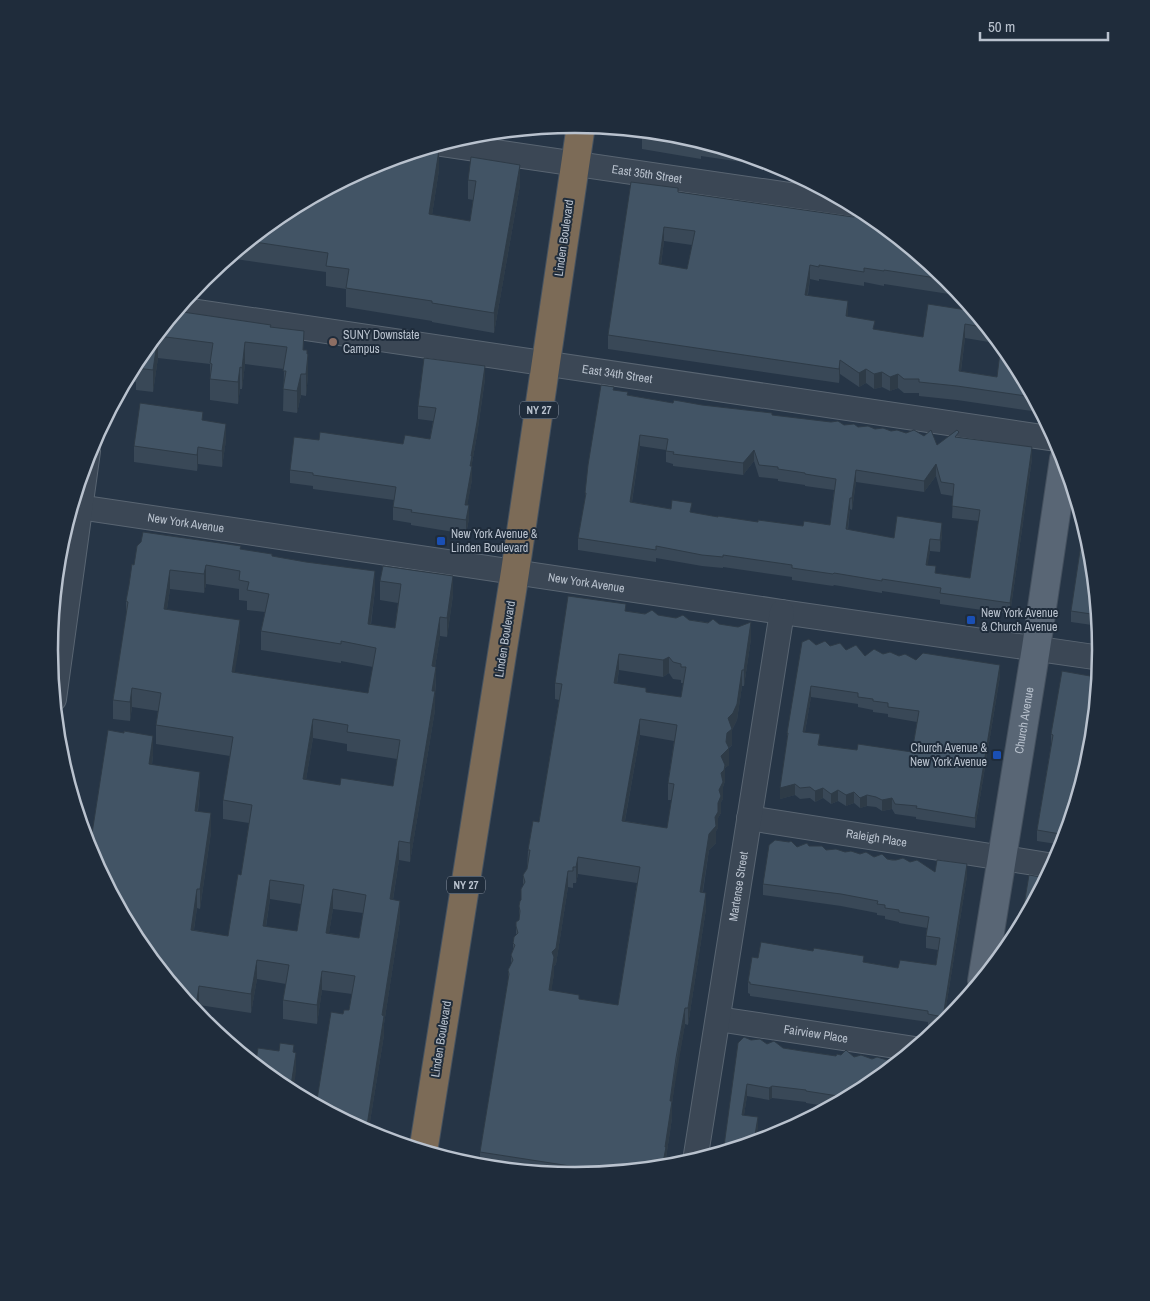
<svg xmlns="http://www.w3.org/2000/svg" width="1150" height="1301" font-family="'Archivo Narrow',sans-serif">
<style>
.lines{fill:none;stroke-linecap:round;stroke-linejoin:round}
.minor-casing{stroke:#596572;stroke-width:26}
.major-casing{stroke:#44505e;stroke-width:30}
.highway-casing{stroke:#455260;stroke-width:30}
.minor{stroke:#3b4755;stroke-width:24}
.major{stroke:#596675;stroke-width:28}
.highway{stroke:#7c6b57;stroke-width:28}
.wall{fill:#394857;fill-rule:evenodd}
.shaded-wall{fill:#2e3b47}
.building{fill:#425465;stroke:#2e3b47;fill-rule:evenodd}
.education-dot{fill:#8d6e63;stroke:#1f2c3b;stroke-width:2}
.transit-dot{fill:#1a4fb4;stroke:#1f2c3b;stroke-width:2}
.labels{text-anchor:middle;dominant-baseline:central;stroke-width:4;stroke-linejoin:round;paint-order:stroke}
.shield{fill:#1f2c3b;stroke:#8b95a2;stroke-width:1}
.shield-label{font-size:11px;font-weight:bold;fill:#b9c2ce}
.street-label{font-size:12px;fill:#b9c2ce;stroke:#1f2c3b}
.poi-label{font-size:12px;fill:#b9c2ce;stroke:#1f2c3b;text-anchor:start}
.rim{fill:none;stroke:#b9c2ce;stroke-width:2.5}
</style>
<rect width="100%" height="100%" fill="#263546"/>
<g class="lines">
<defs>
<g id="minor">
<path id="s1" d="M441 144 851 204"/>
<path id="s2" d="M178 309 1056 439"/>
<path id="s3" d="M72 506 782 612 1101 658"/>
<path d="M54 699 88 451"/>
<path id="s4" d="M749 818 1054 866"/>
<path id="s5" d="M718 1019 915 1049"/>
<path id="s6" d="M695 1161 782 612"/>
</g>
<g id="major">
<path id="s7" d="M982 981 1036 648 1064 459"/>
</g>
<path id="highway" d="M423 1152 515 572 581 125"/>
</defs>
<use href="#minor" class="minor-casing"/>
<use href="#major" class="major-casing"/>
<use href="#highway" class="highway-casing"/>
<use href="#minor" class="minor"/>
<use href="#major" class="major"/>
<use href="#highway" class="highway"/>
</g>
<path class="wall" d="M678 134 777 164 782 168 701 156V159L642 149V138Z
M439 170 432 215 470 221 473 200 468 199V180L520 185 494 333 432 322V321L346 307V289L326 286V272L228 258 283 213Z
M678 192 947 279 962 296 884 284V286L864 282V286L819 279V281L810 279 808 295 848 317 875 330 923 337 973 311 1001 344 965 338 961 371 997 377 1013 358 1040 409 1039 412 957 400 919 396V393H904L898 388 890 391 882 387 874 389 866 383 859 387 840 374 839 383 608 349V335ZM664 241 692 245 687 269 661 265Z
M222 263 221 270 214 269Z
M211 272 210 280 204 278Z
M176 311 271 327 304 350 307 354 308 375 306 396 301 395 297 413 283 411 284 369 245 364 242 389H240L238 404 210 400V364L158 358 153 392 136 390V382L132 381V377H130V373L138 358Z
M485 379 477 435 472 463V480L467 505 469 519 466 534 411 525V523L393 520V507L394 500 313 489V486L290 483V470L319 440 403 444 430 439 433 421 418 419V406Z
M614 390 628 395 673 403 702 405 858 427 891 431 937 445 959 437 1032 459 1010 614 940 604V600L882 591V593L834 585 833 586 792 580V577L723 567V568L702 566 656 558V562L578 550V538L585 501V493ZM640 446 666 450V462L673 464V466L743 475 754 461 759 477 778 479V481L805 485V486L834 490 830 525 803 526 758 522 718 517 632 502ZM936 476 941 494 953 496 952 518 979 521 970 578 936 573 927 565 930 551 940 552 942 534 894 538 848 530 850 509 852 510 856 482 924 492Z
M203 420 226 440 222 467 198 464 197 471 134 462V446Z
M1091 548 1099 626 1071 622V611Z
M241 549 272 556 375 590 371 625 395 628 398 603 380 600V581L383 566 453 595 447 637 440 636 435 667 436 686 435 693V710L410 862 399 860 393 900 400 920 384 1024V1035L368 1134 316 1106 343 1014 349 1010 352 994 322 990 317 1024 283 1019V1000L286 984 257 979 251 1013 199 1005 89 853 153 755 152 765 200 791 198 811 211 832 200 909 197 908 194 930 228 936 241 875 249 823 223 819V800L230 756 156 744V725L158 711 132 707 130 721 113 719V700L126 617V601L134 565ZM206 584 239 589V600L247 601V610L265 612 261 631V650L341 663V661L373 667 368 693 234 672 240 640 167 609 170 589 204 593ZM313 738 347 744V751L397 759 393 786 340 785 306 780ZM270 899 301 904 297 931 266 927ZM333 909 363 913 359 938 329 933Z
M626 611 719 624 751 639 744 686H742L737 720 732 730V745L729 748V765L725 768V781L723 787V799L721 802V813L718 818V828L716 831V843L709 850 703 892 706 909 688 1025 685 1024 676 1074 672 1103V1118L666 1158 665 1168 575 1177 480 1167V1152L508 983V970L511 965V955L513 950V943L516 935V926L519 920V906L521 900 523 885V875L527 869 528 850 539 822 559 700 555 699V683ZM619 670 663 677 669 673 673 679 681 680V683H683L681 697 646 692 617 684ZM640 735 674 741 668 783V800H672L667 828 625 821ZM578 874 637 883 618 1005 579 999 551 991 554 974V966L556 964 568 887 573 888V883H576Z
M816 645 830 646 846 650 865 656 883 654 1000 676 975 828 916 819V817L895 814 892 809 882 811 876 807 867 806 860 808 854 803 846 806 838 801 831 804 823 798 815 802 810 798 800 799 795 795 780 799 787 741V733ZM811 697 858 704V707L873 710V712L888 714V717L917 722 912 752 857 750 820 745 805 732Z
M1051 734 1091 753 1063 845 1037 841V830L1051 745Z
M809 846 826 850 860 854 874 857 910 862 935 872 967 876 943 1026 941 1028 928 1026V1022L750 996V994L748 993V982L758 958 864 962 898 968 936 965 938 950 926 948V936L927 928 899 923V922L885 919V916L877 915V913L841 906 763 895V884L797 847Z
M751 1040 783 1048 836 1056 887 1060 867 1088 832 1107 806 1103V1102L772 1098 769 1100 747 1096 744 1115 758 1129 724 1146Z"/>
<path class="shaded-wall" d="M439 150V170L429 234V214Z
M520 165V185L494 333V313Z
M664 227V241L659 279V264Z
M810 265V279L805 309V295Z
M848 301V315L846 331V316Z
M965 324V338L959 385V371Z
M158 336V358L153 392V370Z
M245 342V364L242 389V368Z
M307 350V363L308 354V375L306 396V374Z
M840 360V374L839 383V369Z
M485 366V379L477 435 472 463V480L465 518V505L471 456Z
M240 367V389L238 404V382Z
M866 369V383L859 387V373Z
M882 372V387L874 389V374Z
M301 374V395L297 413V391Z
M898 374V388L890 391V377Z
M226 424V440L222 467V451Z
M640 435V446L630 514V502Z
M198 447V464L197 471V455Z
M1032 447V459L1010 614V603Z
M754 450V461L743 475V463Z
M936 464V476L924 492V481Z
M856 470V482L852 510V498Z
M850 498V509L846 541V529Z
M469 505V519L466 534V520Z
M942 523V534L940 552V540Z
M930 539V551L926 577V565Z
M206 565V584L204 593V574Z
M170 570V589L164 628V609Z
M375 571V590L368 643V624Z
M453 576V595L447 637V618Z
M440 617V636L432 685V666Z
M240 620V640L232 691V672Z
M751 622V639L744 686V670Z
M619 654V670L614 700V683Z
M669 657V673L663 677V660Z
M1000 665V676L975 828V818Z
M436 667 435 710 410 862V843L432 691Z
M742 670V686L737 720 732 730V745L727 749 729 748V765L725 768V781L723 787V799L721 802V813L718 818V828L716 831V843L709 850 700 908V892L709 834 715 817 718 803 721 756 726 742 728 718Z
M811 686V697L803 743V732Z
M132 688V707L130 721V702Z
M313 719V738L303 798V779Z
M640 719V735L622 837V821Z
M153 736V755L149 783V764Z
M200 772V791L195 830V811Z
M795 784V795L780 799V788Z
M823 788V798L815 802V791Z
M838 790V801L831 804V794Z
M854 792V803L846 806V795Z
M867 795V806L860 808V798Z
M892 798V809L882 811V800Z
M211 813V832L200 909V889Z
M399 841V860L390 918V899Z
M578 857V874L576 883V867Z
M967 864V876L943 1026V1017Z
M568 871V887L556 964 554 966V974L549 1007V990L552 952Z
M270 880V899L263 945V926Z
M197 889V908L191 949V930Z
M333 889V909L326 952V933Z
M706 893V909L688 1025V1008Z
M400 901V920L384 1024V1035L368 1134 366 1132 382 1015Z
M257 960V979L251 1013V994Z
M322 971V990L317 1024V1005Z
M199 986V1005L197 1016 195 1013Z
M685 1008V1024L672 1103V1118L666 1158V1164L665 1168H662L670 1101Z
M296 1053V1072L293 1094 290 1092Z
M747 1084V1096L742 1127V1115Z
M772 1086V1098L769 1100V1088Z
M758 1117V1129L756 1143H754Z"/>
<path class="building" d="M643 131 678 134 724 148 701 145V148L642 138Z
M427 148 439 150 429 214 470 221 476 181 468 180 471 157 520 165 494 313 432 303V301L346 288 349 269 326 266 328 253 248 241 283 213 374 164Z
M631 182 678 188V192L853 217 857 216 864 220 873 218 949 280 884 270V271L864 268V272L819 265V267L810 265 805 295 848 301 846 316 875 321 873 329 923 337 928 304 973 311 988 328 965 324 959 371 997 377 1001 344 1013 358 1033 397 957 386 919 382V379H904L898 374 890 377 882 372 874 374 866 369 859 373 840 360 839 369 608 335ZM664 227 695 231 687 269 659 264Z
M176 311 271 325 270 327 304 331 303 350H307V354H308L306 374H301L297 391 283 389 286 371H283L287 347 245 342 242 368 240 367 238 382 210 379 212 364 210 363 213 343 158 336 153 370 136 368 137 360H136L138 358Z
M424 358 485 366 477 422 471 456H472L470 466H472L465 505H469L466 520 411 512 412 510 393 507 396 487 313 475V473L290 470 294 437 319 440 320 432 403 444 405 435 430 439 436 408 418 406Z
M601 385 614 387 613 390 628 392 627 395 673 403 674 400 702 405 772 413V415L831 422 838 421 844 425 854 424 858 427 868 426 875 429 883 428 891 431 897 430 906 433 914 430 924 436 931 430 937 445 957 430 959 432 955 437 1032 447 1010 603 940 593 941 588 882 579V581L834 573 833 574 792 568V565L723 555V557L702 555 656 546V550L578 538 586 493H585L588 465ZM640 435 668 439 666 451 674 452 673 454 743 463 754 450 759 465 778 467V469L805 473V474L836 479 830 525 804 521 803 526 758 520V522L718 516V517L690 512 692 503 672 500 671 509 630 502ZM936 464 941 482 954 484 952 506 980 510 970 578 935 573 936 566 926 565 930 539 940 540 942 523 897 516 894 538 846 529 850 498H852L856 470 924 481Z
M140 403 203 412 202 420 226 424 222 451 198 447 197 455 134 446Z
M1084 524 1091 548 1098 615 1071 611Z
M143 532 241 546 240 549 272 554V556L306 562 375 571 368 624 395 628 401 584 380 581 383 566 453 576 447 618 440 617 432 666 436 667 432 691H435L410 843 399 841 390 899 400 901 382 1015 384 1016 366 1132 316 1106 331 1012 343 1014 344 1010H349L355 976 322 971 317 1005 283 1000 289 965 257 960 251 994 199 986 195 1013 137 943 89 853 108 730 124 733V731L153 736 149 764 200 772 195 811 211 813 200 889H197L191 930 228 936 238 874 241 875 252 805 223 800 233 737 156 725 161 693 132 688 130 702 113 700 128 602 126 601 129 585 132 564 134 565 137 546 141 542ZM206 565 240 571 239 580 249 582 247 590 269 594 261 631 341 644V641L376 648 368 693 232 672 240 620 164 609 170 570 204 574ZM313 719 348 725 347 732 400 740 393 786 341 778 340 785 303 779ZM270 880 304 885 297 931 263 926ZM333 889 366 895 359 938 326 933Z
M568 596 626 604 625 611 645 614 652 610 658 615 676 618 683 615 689 620 702 622 708 623 713 619 719 624 738 627 751 622 744 670H742L737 704 733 713 728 718 732 729 727 733 726 742 729 748 721 756 725 765 724 770 721 773 723 782 719 790 721 796 718 803V812L715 817 716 826 709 834 700 892 706 893 688 1008H685L676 1058 670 1101H672L665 1147H666L662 1168 615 1173 480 1152 509 974 508 970 513 960 511 955 515 945 513 943 514 937 518 933 516 926V922L519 920 520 911 519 906 520 901 521 900V889L525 882 523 875 527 869 530 850H528L533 821 539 822 562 684 555 683ZM619 654 663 660 669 657 673 662 681 664V667H686L681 697 646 692V688L614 683ZM640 719 677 725 668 783 674 784 667 828 622 821ZM578 857 640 867 618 1005 579 999V995L549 990 554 957 552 952 556 948 568 871H573V867H576Z
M809 639 816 645 825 641 830 646 840 643 846 650 856 645 865 656 874 649 883 654 890 652 899 656 905 654 916 660 923 653 1000 665 975 818 916 808 917 806 895 804 892 798 882 800 876 797 867 795 860 798 854 792 846 795 838 790 831 794 823 788 815 791 810 787 800 788 795 784 780 788 788 733H787L802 642ZM811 686 858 693V697L873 699V701L888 703V707L919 711 912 752 858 744 857 750 818 745 820 734 803 732Z
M1062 671 1090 676 1098 685 1091 753 1066 835 1037 830 1053 735 1051 734Z
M775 840 789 842 791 841 797 847 807 843 809 846H822L826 850 836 849 845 852 851 851 860 854 866 852 874 857 882 854 887 859 892 860H896L903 858 910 862 917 860 935 872 937 860 967 864 943 1017 928 1014V1011L750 984V982H748L752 957 758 958 761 942 796 948 813 951 814 948 864 956 863 962 898 968 900 960 936 965 940 938 926 936 929 917 899 912V910L885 908V905L877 904 878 901 841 894 763 884 769 845Z
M1029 875 1047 878 1020 929Z
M744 1037 751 1040 760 1039 767 1044 774 1041 783 1048 802 1051 836 1056 837 1054 841 1055 846 1050 854 1057 861 1055 872 1059 877 1057 887 1060 896 1058 903 1059 867 1088 842 1102 838 1096 806 1091V1090L772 1086 769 1088 747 1084 742 1115 758 1117 754 1141 759 1142 720 1154 722 1146H724L738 1043Z
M280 1043 294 1045 293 1052 296 1053 290 1092 282 1088 248 1059 256 1061 258 1048 279 1051Z"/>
<circle class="education-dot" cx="333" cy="342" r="5"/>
<g class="transit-dot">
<rect x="436" y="536" width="10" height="10" rx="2.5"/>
<rect x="966" y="615" width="10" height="10" rx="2.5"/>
<rect x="992" y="750" width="10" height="10" rx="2.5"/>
</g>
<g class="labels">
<g class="shield">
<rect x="520" y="401.5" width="38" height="17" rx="4"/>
<rect x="447" y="876.5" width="38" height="17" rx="4"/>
</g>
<g class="shield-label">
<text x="539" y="410">NY 27</text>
<text x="466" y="885">NY 27</text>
</g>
<g class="street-label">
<text stroke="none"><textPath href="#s1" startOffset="208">East 35th Street</textPath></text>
<text transform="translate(564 238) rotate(-82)">Linden Boulevard</text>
<text stroke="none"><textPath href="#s2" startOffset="444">East 34th Street</textPath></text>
<text stroke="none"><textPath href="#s3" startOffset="115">New York Avenue</textPath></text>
<text stroke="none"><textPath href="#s3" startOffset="520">New York Avenue</textPath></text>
<text transform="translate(505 639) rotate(-81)">Linden Boulevard</text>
<text stroke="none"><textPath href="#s7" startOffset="264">Church Avenue</textPath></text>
<text stroke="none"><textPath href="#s4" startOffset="129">Raleigh Place</textPath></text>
<text stroke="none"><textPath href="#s6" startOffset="278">Martense Street</textPath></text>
<text stroke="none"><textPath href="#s5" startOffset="99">Fairview Place</textPath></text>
<text transform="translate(441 1039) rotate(-81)">Linden Boulevard</text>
</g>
<g class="poi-label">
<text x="343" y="335">SUNY Downstate<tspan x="343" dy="14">Campus</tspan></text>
<text x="451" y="534">New York Avenue &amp;<tspan x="451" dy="14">Linden Boulevard</tspan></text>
<text x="981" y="613">New York Avenue<tspan x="981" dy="14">&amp; Church Avenue</tspan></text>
<text x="987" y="748" text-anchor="end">Church Avenue &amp;<tspan x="987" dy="14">New York Avenue</tspan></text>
</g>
</g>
<path d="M0 0H1150V1301H0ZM58 650a517 517 0 1 1 1034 0a517 517 0 1 1-1034 0Z" fill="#1f2c3b" fill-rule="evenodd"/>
<path class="rim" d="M58 650a517 517 0 1 1 1034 0a517 517 0 1 1-1034 0Z"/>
<path d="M980 32v8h128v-8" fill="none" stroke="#b9c2ce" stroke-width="2.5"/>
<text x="988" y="32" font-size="15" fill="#b9c2ce" stroke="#1f2c3b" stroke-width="4" paint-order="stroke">50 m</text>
</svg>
